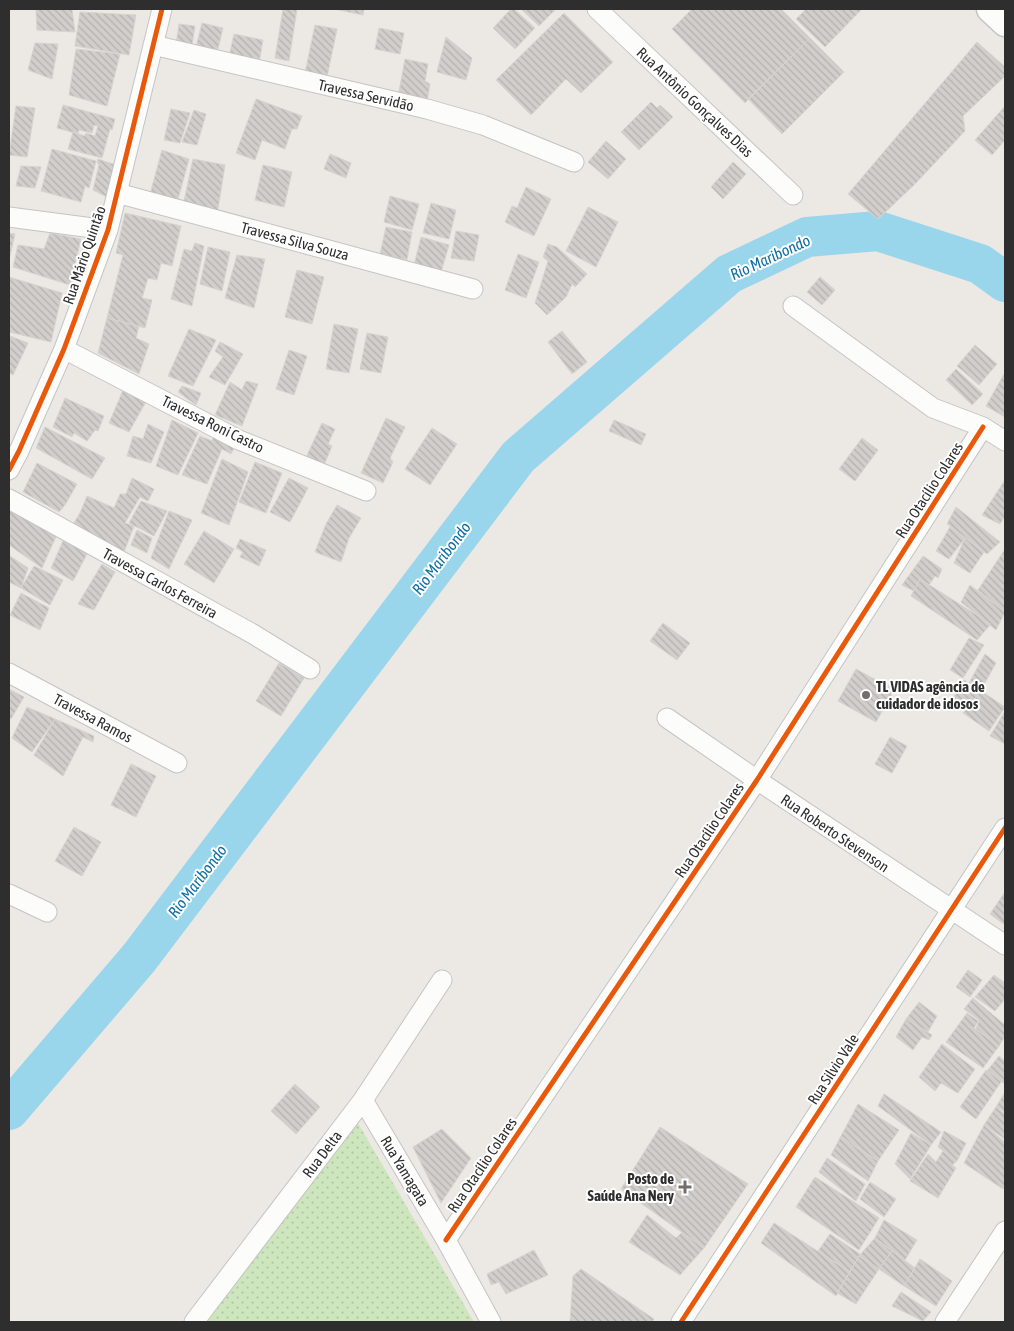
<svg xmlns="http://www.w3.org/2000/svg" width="1014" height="1331" font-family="'Asap Condensed',sans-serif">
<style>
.grass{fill:url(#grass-dots)}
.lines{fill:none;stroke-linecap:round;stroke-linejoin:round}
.river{stroke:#99d6ec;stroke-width:40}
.building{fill:url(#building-back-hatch);stroke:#d7d4d0}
.street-casing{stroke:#c5c4c5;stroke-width:21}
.secondary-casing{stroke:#c5c4c5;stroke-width:29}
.street{stroke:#fcfcfb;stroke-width:19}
.secondary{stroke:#fcfcfb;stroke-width:26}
.cycleway-casing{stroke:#fff;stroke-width:8}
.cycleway{stroke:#e8590c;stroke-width:5}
.poi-dot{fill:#706f6e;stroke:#fff;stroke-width:2}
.labels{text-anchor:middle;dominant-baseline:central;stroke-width:4;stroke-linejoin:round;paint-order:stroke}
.street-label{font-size:15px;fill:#2e2e2e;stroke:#fff}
.poi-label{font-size:15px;font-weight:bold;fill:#2e2e2e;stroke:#fff;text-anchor:start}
.water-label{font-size:16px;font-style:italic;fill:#0d6fa3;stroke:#fff}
</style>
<defs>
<pattern id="grass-dots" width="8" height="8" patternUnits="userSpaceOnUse" patternTransform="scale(1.25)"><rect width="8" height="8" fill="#cee6be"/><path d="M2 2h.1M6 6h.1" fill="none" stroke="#b1c6a4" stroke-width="1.8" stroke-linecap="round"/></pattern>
<pattern id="building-back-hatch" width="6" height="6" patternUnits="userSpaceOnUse" patternTransform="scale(1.25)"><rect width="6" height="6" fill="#d1cecb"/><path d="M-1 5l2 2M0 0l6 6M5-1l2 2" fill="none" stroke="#b4b1af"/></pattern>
</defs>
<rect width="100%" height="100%" fill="#ece8e4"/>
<path class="grass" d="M358 1123 474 1322H200Z"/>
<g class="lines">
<path class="river" d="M9 1110 139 958 518 457 729 274 807 237 878 231 980 264 1005 282"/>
</g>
<path class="building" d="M36 9H72L75 32 37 30Z
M283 9H297L289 61 275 58Z
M334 9H364L363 15Z
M511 9H514L535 28 515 49 493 28Z
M521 9H556L539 26Z
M692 9H781L810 38 745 103 672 29Z
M806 9H862L825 47 796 19Z
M80 12 136 15 129 55 75 46Z
M564 13 613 62 581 93 566 79 531 115 496 80Z
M202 23 223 28 217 53 196 47Z
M179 24 195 26 192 46 176 44Z
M315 25 337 29 327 77 305 73Z
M379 28 404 33 400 54 375 49Z
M234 34 263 40 259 63 229 57Z
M446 37 472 58 466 80 437 72Z
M810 38 844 72 782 134 748 99Z
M977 42 1005 67V76L963 116 965 131 914 185 878 219 848 194Z
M35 43 58 44 52 79 28 70Z
M76 49 120 54 107 106 69 95Z
M405 59 428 64 425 81 430 84 427 102 398 97Z
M256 99 302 116 297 129H292L285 149 262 140 255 160 236 153Z
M651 102 657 108 660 105 673 117 639 150 621 132Z
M63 105 115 119 112 130 110 129 102 158 68 149 73 132 85 136 86 133 95 136 98 126 94 125 92 133 79 130 78 134 57 128Z
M16 106 35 108 27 157 9 155Z
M1005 106V140L992 155 975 140Z
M171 109 190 113 180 143 164 140Z
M194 110 206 114 197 145 182 142Z
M606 141 626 159 608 179 588 162Z
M52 149 96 161 89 188 85 186 81 202 41 191Z
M162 150 189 159 177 203 150 194Z
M330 154 351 163 346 178 324 169Z
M98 159 116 165 107 197 93 190 99 165 97 162Z
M193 159 225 165 217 215 183 206Z
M733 162 746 174 723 199 711 187Z
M263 165 292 172 284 207 255 200Z
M21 166 41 167 35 188 16 186Z
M526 187 551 199 534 236 505 222 512 206 517 208Z
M390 196 419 204 412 230 384 222Z
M431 203 456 210 449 239 423 233Z
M588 207 618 222 596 267 566 251Z
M125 213 181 226 172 266 161 263 157 280 148 278 142 298 152 300 145 328 107 318 123 255 116 253Z
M386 227 412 232 407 260 380 254Z
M456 231 479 235 474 261 451 258Z
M9 233 15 234 9 260Z
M50 233 81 239 70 285 13 267 18 245 44 249Z
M421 237 449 245 441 272 414 265Z
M195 243 204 246 192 306 171 299 184 249 192 251Z
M548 244 557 247 587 274 575 287 572 284 566 297 547 315 535 303 548 261 543 257Z
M208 247 230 252 222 291 200 284Z
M518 254 539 262 526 298 505 290Z
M237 255 265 259 254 308 225 298Z
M297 270 324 277 312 324 285 317Z
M9 277 62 293 51 342 9 332Z
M820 277 835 290 822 305 807 292Z
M107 318 139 326 136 338 149 344 139 374 98 353Z
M334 324 358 329 349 373 326 369Z
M189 329 216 340 193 386 168 376Z
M562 331 587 362 572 374 548 342Z
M367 333 388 337 381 373 360 369Z
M10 336 28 343 13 375 9 373Z
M220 342 243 354 225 385 209 377 223 357 215 351Z
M975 345 997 364 979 385 957 366Z
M289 350 307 356 294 395 276 389Z
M956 369 983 394 972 405 946 380Z
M1004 374 1005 375V417L986 406Z
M246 381 258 384 242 426 215 415 230 382 242 390Z
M182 386 201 393 196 405 178 392Z
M124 388 148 398 129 432 109 423Z
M65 398 104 416 98 431 95 430 87 441 74 433 72 437 53 427Z
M386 418 405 427 390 458 393 462 383 483 361 473Z
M172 420 198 433 178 475 156 466Z
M614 420 646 434 641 445 609 431Z
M322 423 335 429 328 444 332 446 321 472 303 464Z
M148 424 164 432 151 463 127 456 133 436 143 439Z
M45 427 105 458 92 479 36 448Z
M432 428 457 444 430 485 405 469Z
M214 434 236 444 231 454 222 449 207 484 182 475 200 436 212 441Z
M862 438 878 450 855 481 839 469Z
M222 459 248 472 229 525 201 513Z
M255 462 282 473 266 513 239 502Z
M37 463 77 484 65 505 59 512 23 492Z
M132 478 154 489 148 501 140 497 125 523 134 526 124 552 72 526 80 513 87 496 114 508 120 494H126Z
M289 478 308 488 290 522 270 512Z
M1005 480V516L1000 524 982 515Z
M141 501 167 511 154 536 129 523Z
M337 505 361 518 349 538 341 562 315 552 326 524Z
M11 507 58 532 42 568 9 545V513Z
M956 507 1000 542 987 554 947 524Z
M169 511 192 520 169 569 151 558Z
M950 527 965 538 949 559 936 551Z
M137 530 152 538 147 553 131 545Z
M204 531 234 549 214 583 184 564Z
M965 538 984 552 970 573 954 563Z
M64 539 87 554 73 581 51 568Z
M240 539 266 550 259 566 240 557 243 552 236 548Z
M1005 549V612L978 590Z
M10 556 28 568 21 588 9 582Z
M923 556 942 569 938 578 935 576 929 585 920 579 914 591 902 585Z
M102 564 115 572 94 610 78 604Z
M34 566 63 580 50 605 21 588Z
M920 579 991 624 977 640 911 596Z
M970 585 1005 612 996 630 961 602Z
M21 593 49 608 40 630 10 615Z
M663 623 690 643 677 660 650 641Z
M969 638 984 645 963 678 950 670Z
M985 654 996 663 982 688 969 683Z
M279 663 304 678 281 716 256 701Z
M856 669 894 690 876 722 838 701Z
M964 680 981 691 965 710 950 703Z
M9 689 24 697 11 719 9 717Z
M981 691 1005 707 989 731 963 713Z
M27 707 55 719 32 752 12 738Z
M1004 713 1005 714V744L990 736Z
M55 719 94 736 93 742 83 737 63 776 34 755Z
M890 737 907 746 892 773 875 764Z
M131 764 156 776 136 817 111 805Z
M74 827 101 842 82 876 55 861Z
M1005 892V925L990 914Z
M968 970 982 980 970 997 956 987Z
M994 975 1005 983V999L995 1011 975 997Z
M973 998 1005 1025V1036L999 1046 976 1029 979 1020 964 1009Z
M919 1002 937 1016 928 1032 906 1019Z
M967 1013 978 1021 974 1028 999 1046 983 1068 946 1042Z
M906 1019 932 1035 929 1040 922 1037 913 1050 896 1037Z
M942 1044 975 1069 958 1093 941 1083 935 1091 919 1077Z
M999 1056 1005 1061V1084L987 1071Z
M986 1070 1003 1079 976 1119 960 1107Z
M295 1084 320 1107 296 1134 271 1111Z
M1005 1092V1112L996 1107Z
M884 1094 941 1132 931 1145 878 1106Z
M858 1104 899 1130 878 1161 840 1138Z
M996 1107 1005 1114V1139L984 1125Z
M984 1125 1005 1142V1186L1003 1189 964 1163Z
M660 1127 748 1184 704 1248 621 1189Z
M442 1129 471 1158 441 1203 413 1147Z
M944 1131 966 1143 957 1161 938 1147Z
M911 1133 931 1145 910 1179 895 1164Z
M841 1136 878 1161 868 1181 831 1155Z
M943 1151 957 1161 952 1165 956 1168 938 1198 910 1181 928 1154 936 1162Z
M827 1158 865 1184 856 1201 819 1172Z
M815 1177 879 1218 859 1250 796 1207Z
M870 1182 896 1199 884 1217 860 1199Z
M647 1215 676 1238 682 1232 704 1248 680 1275 629 1242Z
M884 1220 917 1240 905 1260 875 1238Z
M774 1223 850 1272 836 1296 761 1243Z
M830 1234 860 1254 850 1272 818 1251Z
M875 1238 892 1251 879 1269 859 1256Z
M534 1250 548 1275 506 1294 499 1282 491 1285 487 1274Z
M892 1251 915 1268 904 1286 879 1269Z
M859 1256 879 1269 856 1304 837 1293Z
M920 1259 952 1281 936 1306 904 1286Z
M581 1269 654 1319 652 1322H570L573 1276Z
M901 1292 931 1312 923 1321 892 1306Z"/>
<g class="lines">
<defs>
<path id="street" d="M597 9 793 195
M153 45 427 109 483 125 574 162
M117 193 473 289
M9 217 108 230
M793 306 933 408 983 427 1005 441
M64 349 239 440 366 491
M9 470 19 451 64 349 108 230 162 9
M9 499 253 634 310 669
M9 673 177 763
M667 718 757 780 1005 945
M9 894 47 912
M363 1100 446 1240 491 1322
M446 1240 757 780 983 427
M194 1322 363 1100 442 980
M681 1322 1005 828
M945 1322 1005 1231"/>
<path id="secondary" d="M990 9 1005 23"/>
</defs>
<use href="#street" class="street-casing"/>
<use href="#secondary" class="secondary-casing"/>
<use href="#street" class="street"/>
<use href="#secondary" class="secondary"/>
<defs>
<path id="cycleway" d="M9 470 19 451 64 349 108 230 162 9
M446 1240 757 780 983 427
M681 1322 1005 828"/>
</defs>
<use href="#cycleway" class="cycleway-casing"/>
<use href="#cycleway" class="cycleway"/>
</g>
<g class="poi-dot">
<circle cx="866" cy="695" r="5"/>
<path d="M682.5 1179.5h5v5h5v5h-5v5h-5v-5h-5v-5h5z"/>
</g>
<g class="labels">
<g class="street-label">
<text transform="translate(366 95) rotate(13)">Travessa Servidão</text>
<text transform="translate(695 102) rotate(43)">Rua Antônio Gonçalves Dias</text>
<text transform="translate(295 241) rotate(15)">Travessa Silva Souza</text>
<text transform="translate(84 255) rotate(-71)">Rua Mário Quintão</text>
<text transform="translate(213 424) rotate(26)">Travessa Roni Castro</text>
<text transform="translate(929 490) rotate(-57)">Rua Otacílio Colares</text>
<text transform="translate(160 583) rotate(29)">Travessa Carlos Ferreira</text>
<text transform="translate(93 718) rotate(28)">Travessa Ramos</text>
<text transform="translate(709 830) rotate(-56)">Rua Otacílio Colares</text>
<text transform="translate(835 833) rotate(34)">Rua Roberto Stevenson</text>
<text transform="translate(833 1069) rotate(-57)">Rua Silvio Vale</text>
<text transform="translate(322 1154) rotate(-53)">Rua Delta</text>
<text transform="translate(482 1165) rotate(-56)">Rua Otacílio Colares</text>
<text transform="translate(405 1171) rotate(59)">Rua Yamagata</text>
</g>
<g class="poi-label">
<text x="876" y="686">TL VIDAS agência de<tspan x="876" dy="17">cuidador de idosos</tspan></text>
<text x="674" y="1178" text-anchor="end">Posto de<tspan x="674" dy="17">Saúde Ana Nery</tspan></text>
</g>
<g class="water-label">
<text transform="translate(770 257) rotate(-25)">Rio Maribondo</text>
<text transform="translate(441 558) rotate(-53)">Rio Maribondo</text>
<text transform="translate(197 881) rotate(-53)">Rio Maribondo</text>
</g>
</g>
<rect width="1014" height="1331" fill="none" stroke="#2e2e2e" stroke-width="20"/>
</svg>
